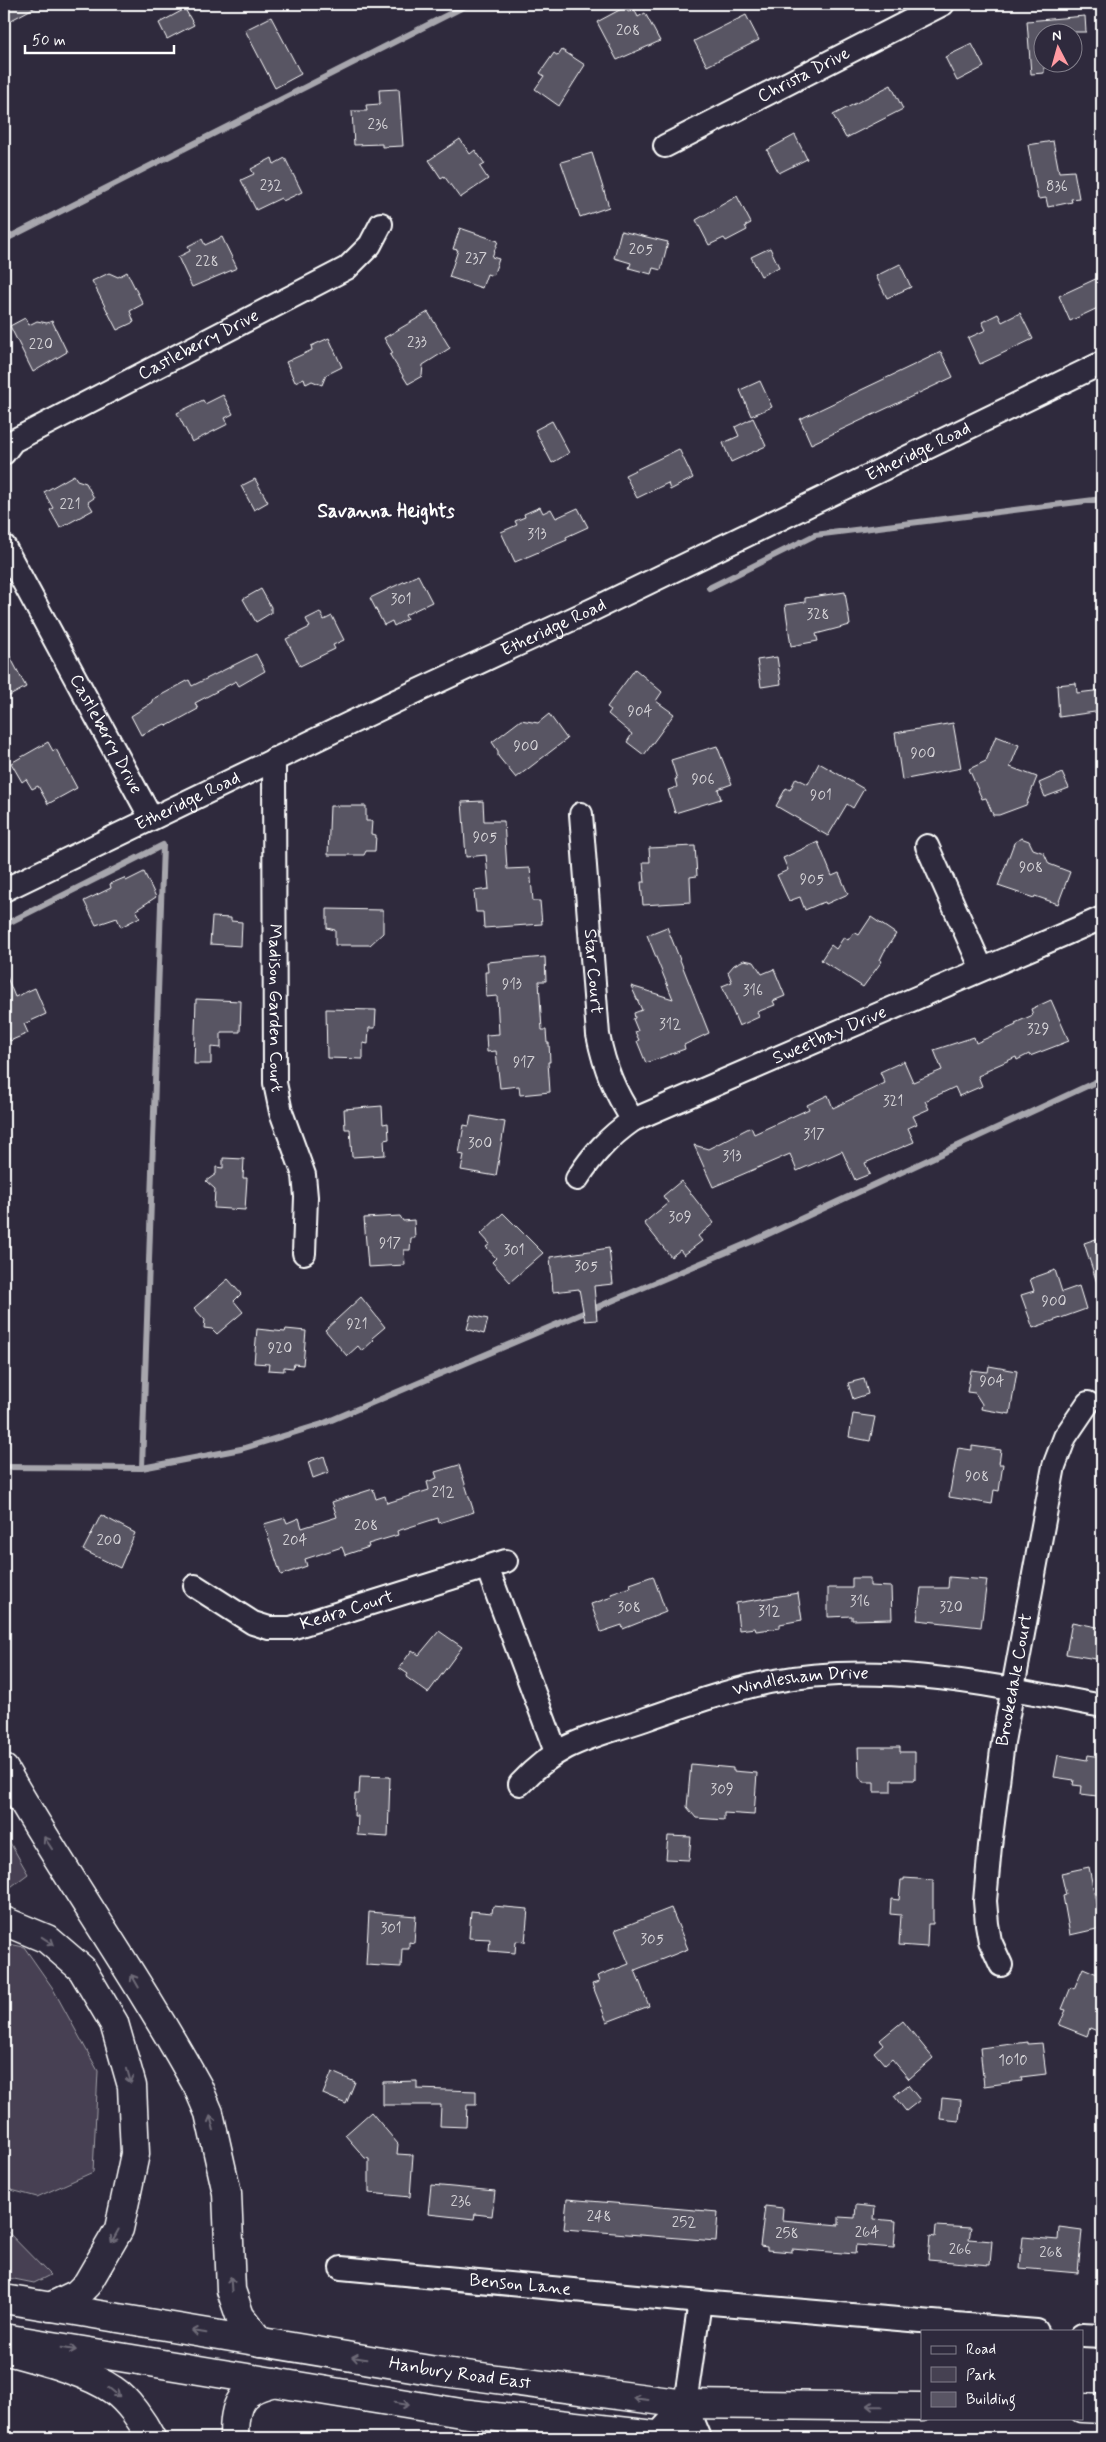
<svg xmlns="http://www.w3.org/2000/svg" width="1106" height="2442" font-family="Mynerve,sans-serif">
<style>
.green{fill:#464152;stroke:#a2a0a8}
.lines{fill:none;stroke-linecap:round;stroke-linejoin:round}
.stream{stroke:#a7a6ad;stroke-width:6}
.building{fill:#595564;stroke:#fff}
.street-casing{stroke:#fff;stroke-width:26}
.secondary-casing{stroke:#fff;stroke-width:31}
.highway-casing{stroke:#fff;stroke-width:31}
.street{stroke:#2f2a3d;stroke-width:22}
.secondary{stroke:#2f2a3d;stroke-width:28}
.highway{stroke:#2f2a3d;stroke-width:28}
.oneway{stroke:#6d6a77}
.labels{text-anchor:middle;dominant-baseline:central;stroke-width:4;stroke-linejoin:round;paint-order:stroke}
.number-label{font-size:15px;fill:#d6d4d8}
.street-label{font-size:18px;fill:#fff;stroke:#2f2a3d}
.neighbourhood-label{font-size:19px;font-weight:bold;fill:#fff;stroke:#2f2a3d}
</style>
<rect width="100%" height="100%" fill="#2f2a3d"/>
<filter id="ink" filterUnits="userSpaceOnUse"><feTurbulence type="fractalNoise" baseFrequency=".02" numOctaves="2"/><feDisplacementMap in="SourceGraphic" scale="10" xChannelSelector="R" yChannelSelector="G"/><feConvolveMatrix kernelMatrix="1 2 1 2 8 2 1 2 1" color-interpolation-filters="sRGB"/></filter>
<g filter="url(#ink)">
<path class="green" d="M4 1832 28 1874 4 1892Z
M4 1943 24 1947 52 1987 98 2071 93 2172 37 2197 4 2188Z
M4 2228 50 2275 34 2283 4 2277Z"/>
<g class="lines">
<path class="stream" d="M4 240 469 4
M709 588 815 535 1102 499
M4 925 163 845 142 1468
M4 1467 142 1468 241 1449 322 1424 753 1241 1102 1079"/>
</g>
<path class="building" d="M4 4H41L4 24Z
M625 7 628 12 634 9 638 17 645 13 660 41 617 60 597 22Z
M185 9 194 25 167 39 159 23Z
M746 15 759 40 707 66 694 41Z
M1085 16 1086 32H1044V73L1031 74 1027 21Z
M271 17 301 74 275 88 245 30Z
M972 44 984 67 957 81 945 57Z
M562 50 585 65 559 106 535 89 544 76 540 73 554 53 558 56Z
M891 85 903 109 846 138 833 115Z
M399 89 403 146 382 147V144L354 145 352 111H367L366 105 380 104 379 90Z
M795 135 807 159 779 173 767 150Z
M460 139 470 154 475 150 485 164 480 167 488 179 460 198 444 176 441 178 429 160Z
M1053 141 1059 172 1074 171 1079 198 1071 199 1072 202 1048 207 1046 198 1038 199 1028 145Z
M592 153 609 207 580 217 561 162Z
M272 158 274 164 285 158 302 192 283 201 281 198 256 210 241 180 254 174 251 169Z
M737 196 751 223 745 226 747 230 726 241 724 238 709 245 696 220Z
M460 228 498 241 492 257 499 259 493 276 487 274 482 288 449 277 458 250 453 249Z
M621 231 668 242 661 270 653 268 651 274 629 268 631 263 614 258Z
M222 237 237 268 192 287 178 257 190 251 188 246 202 239 205 245Z
M770 248 779 267 761 276 751 257Z
M900 264 911 287 887 298 876 276Z
M127 272 143 304 130 311 134 322 117 330 92 281 109 273 118 277Z
M1102 276V306L1070 321 1059 296Z
M428 312 450 348 423 365 422 376 408 384 390 355 393 353 384 338Z
M1020 313 1033 339 980 364 968 338 986 330 982 322 998 314 1002 322Z
M25 318 29 325 37 321 47 323 52 321 67 352 33 372 10 326Z
M329 338 342 367 326 375 322 385 312 381 306 384 304 378 295 382 286 362 312 350 311 346Z
M941 352 953 377 811 444 800 419Z
M760 381 772 407 751 416 740 390Z
M223 395 233 414 225 418 228 424 192 442 177 413 203 400 205 404Z
M753 418 766 446 731 462 723 443 739 436 735 427Z
M552 421 569 453 552 463 535 430Z
M679 449 693 478 670 490 668 483 637 498 625 475Z
M74 475 77 480 86 483 94 498 88 502 93 510 60 528 50 510 53 508 44 492Z
M255 479 268 502 254 510 241 486Z
M540 507 543 513 551 509 556 518 578 508 588 527 566 537 567 540 515 562 501 532 517 525 515 521 525 517 524 514Z
M418 575 432 602 405 615 407 619 394 626 392 621 384 625 370 598Z
M261 589 271 607V613L256 622 243 599Z
M845 592 850 625 816 634 818 641 791 646 785 605 805 602V598Z
M320 612 324 620 332 616 344 640 333 645 335 649 300 666 286 639 310 627 306 619Z
M4 645 26 687 4 699Z
M256 654 265 671 239 686 236 681 195 703 198 709 167 726 165 724 141 735 131 716 153 702 152 700 189 680 192 686Z
M777 657 781 684 761 687 757 660Z
M635 669 662 692 656 701 674 714 644 755 627 742 632 734 608 714 611 710 607 707Z
M1076 683 1077 693 1102 690V711L1059 717 1057 685Z
M549 714 567 739 516 778 498 756V751L492 742 521 720 538 723Z
M953 723 961 768 902 780 895 733Z
M996 736 1019 745 1010 767 1037 777 1026 805 999 815H993L986 798 982 799 969 769 986 761Z
M48 742 53 751 56 749 77 788 48 804 38 786 32 789 26 779 22 782 11 763Z
M717 746 732 784 718 789 721 799 675 813 668 790 677 787 675 779H677L671 760Z
M819 763 864 789 853 808 847 804 828 836 776 806 786 788 790 790 796 778 808 784Z
M1062 773 1069 788 1045 797 1039 783Z
M483 801 484 821H504L507 869 530 868 533 901H540L542 924 484 928 483 912H476L474 891 489 889 486 855 466 857 462 802Z
M330 806H366V821H372L371 834 376 835 375 851H366L364 855H328Z
M1021 838 1029 841 1033 849 1044 853 1049 864 1070 872 1058 904 1035 896 1034 898 998 886 1014 843Z
M818 842 832 876 839 873 848 894 826 904 825 902 819 904 805 910 800 897 789 901 777 875 788 870 783 858Z
M695 846 697 876 690 877 691 902 643 905 641 882H645L643 862H650L649 848Z
M144 872 156 897 136 910 140 917 121 927 117 918 96 925 84 901 111 888 110 884 124 878 126 881Z
M327 909 383 910V933L370 945H335V930L327 928Z
M212 917 231 918V921L242 922 241 946 210 944Z
M871 917 896 934 884 952 880 960 882 961 863 987 821 960 831 945 836 949 844 937 848 940 854 932 859 935Z
M667 927 709 1033 684 1045 685 1049 646 1063 637 1041 639 1040 635 1032 638 1031 633 1019 635 1018 634 1013 642 1010 631 986 673 999 647 935Z
M545 957 546 981H539L542 1030H546L547 1043H549L550 1062H548L550 1092 520 1095 519 1086 500 1088 496 1051 487 1052 486 1035 499 1034 497 996 486 997 485 972H488L487 962Z
M744 960 754 962 762 974 774 969 785 996 773 1001 775 1005 757 1012 759 1017 739 1026 722 986 732 982 728 972 734 965Z
M4 970 15 997 35 988 46 1014 24 1024 28 1033 10 1041 4 1025Z
M196 999 241 1001 240 1032H221V1048L211 1047V1064H194Z
M1051 1000 1069 1041 1030 1056 1029 1054 1017 1060 1016 1057 987 1070V1072L978 1076 982 1086 959 1096 955 1087 925 1101 929 1109 913 1116 917 1124 908 1128 914 1142 865 1163 870 1174 855 1180 842 1151 797 1171 790 1154 713 1187 694 1145 708 1149 751 1127 754 1134 809 1109 807 1105 828 1095 833 1108 885 1083 880 1072 904 1061 913 1082 942 1070 934 1050 974 1037 976 1043 1016 1025 1015 1023 1033 1015 1031 1009Z
M326 1009 376 1010 375 1028H369L368 1044 363 1043V1059L327 1058Z
M382 1106 383 1124 388 1123 389 1139 384 1140 385 1155 352 1157 350 1129H345L344 1109Z
M471 1116 505 1122 496 1176 461 1170 464 1155 459 1154 464 1125 469 1126Z
M223 1158 244 1159 243 1178H247L245 1210 214 1208 215 1189 206 1181 216 1174V1167L223 1168Z
M681 1181 714 1223 698 1236 702 1241 684 1255 680 1250 671 1257 644 1223 668 1203 663 1196Z
M503 1213 543 1253 510 1282 492 1262 496 1258 486 1247 490 1244 481 1234Z
M400 1216 403 1221 414 1220 415 1238H411L410 1250H404L405 1265 368 1267 364 1218Z
M1102 1237V1288L1099 1289 1084 1243Z
M609 1248 613 1284 594 1286 597 1320 585 1321 579 1289 553 1292 550 1257Z
M1055 1270 1062 1292 1079 1286 1086 1309 1033 1328 1021 1295 1034 1291 1030 1279Z
M228 1279 241 1294 234 1301 243 1312 217 1334 212 1329 204 1328 205 1320 194 1308Z
M361 1297 385 1327 372 1338 374 1340 362 1351 358 1346 347 1356 325 1330Z
M471 1315 488 1319 484 1334 467 1329Z
M257 1329 285 1332 286 1329 306 1331 303 1365 294 1364 293 1368 284 1367V1371L268 1370 269 1364 254 1363Z
M989 1366 1017 1371 1010 1414 981 1409 982 1404 975 1393 967 1392 971 1370 988 1372Z
M864 1379 868 1394 853 1399 848 1383Z
M853 1414 875 1417 870 1441 849 1437Z
M972 1446 1001 1450 999 1464H1003L999 1491 994 1490 992 1504 949 1497 958 1448 972 1450Z
M324 1456 329 1472 313 1478 308 1462Z
M459 1465 474 1512 439 1523 438 1518 397 1531 398 1535 368 1544 369 1547 345 1555 342 1547 305 1559 307 1566 281 1575 264 1524 285 1518 287 1523 299 1518 302 1528 337 1517 332 1502 373 1489 376 1499 385 1496 387 1503 429 1490 427 1482 437 1478 435 1472Z
M101 1515 135 1533 120 1568 83 1550Z
M653 1576 666 1612 623 1629 622 1625 601 1632 591 1604 612 1597 611 1594 631 1587 630 1584Z
M949 1577 987 1580 981 1627 917 1620 921 1588H948Z
M852 1578H870V1586L891 1587 892 1619 852 1620V1616L828 1617V1588H852Z
M798 1593 802 1620 780 1624V1628L756 1631 755 1628 739 1630 736 1603Z
M1072 1622 1102 1628V1660L1066 1654Z
M439 1631 462 1647 428 1693 406 1677 408 1674 399 1668 412 1650 419 1655Z
M858 1747H900V1752H915V1780H891V1792H874V1782H863L859 1776Z
M1058 1755 1087 1760 1088 1755 1102 1757V1786L1099 1785 1097 1796 1081 1794 1082 1786 1073 1785 1074 1780 1054 1777Z
M691 1764 733 1768V1771L757 1773 754 1815 724 1813V1820L696 1818 687 1807Z
M360 1776 390 1777 388 1837 357 1835 358 1816H354L355 1794H359Z
M668 1836 691 1837 689 1860 666 1859Z
M1089 1867 1101 1928 1070 1935 1063 1896 1066 1895 1061 1873Z
M904 1878 933 1880V1924H928L927 1947 899 1945 901 1915 890 1914 891 1899 899 1900 901 1880H904Z
M493 1906 528 1909 525 1942 516 1941 515 1953 489 1951 490 1939 469 1938 471 1911 492 1913Z
M671 1908 688 1949 635 1970 649 2006 607 2022 592 1984 599 1982 597 1976 629 1964 615 1930Z
M369 1912 416 1916 414 1943 409 1942V1949H402L401 1967 366 1965Z
M1083 1968 1102 1976V2033L1090 2028 1087 2036 1059 2025 1066 2010 1062 2009 1071 1987 1074 1989Z
M903 2021 933 2058 909 2079 892 2059 885 2065 874 2052 883 2044 880 2040Z
M1028 2042V2044L1042 2043 1046 2074 1021 2077 1022 2081 984 2086 980 2048Z
M332 2072 355 2082 346 2104 323 2094Z
M417 2081V2089L476 2091V2105H467L466 2127 440 2126 441 2105H383V2082Z
M908 2085 920 2100 906 2111 894 2096Z
M942 2098 961 2100 959 2121 940 2119Z
M371 2112 398 2144 397 2154 413 2155 410 2197 369 2193V2159L365 2158 345 2135Z
M431 2185 495 2191 492 2216 475 2214 474 2219 428 2214Z
M567 2199 718 2212 716 2241 564 2229Z
M856 2205 875 2207 874 2219 896 2221 894 2248 856 2245 855 2254 792 2249V2252L767 2250V2247L760 2246 765 2206 783 2208 782 2220 839 2225V2217L855 2218Z
M936 2226 971 2228 969 2239 992 2241 990 2265 928 2260 930 2236 935 2237Z
M1059 2227 1082 2230 1078 2273 1020 2268 1023 2237 1058 2240Z"/>
<g class="lines">
<defs>
<g id="street">
<path id="s1" d="M665 146 943 4"/>
<path id="s2" d="M4 453 13 441 347 268 370 245 381 224"/>
<path id="s3" d="M4 546 151 818"/>
<path id="s4" d="M274 759 275 1083 281 1112 304 1175 306 1197 304 1253"/>
<path id="s5" d="M581 814 598 1035C605 1069 614 1091 633 1120"/>
<path d="M927 846 982 969"/>
<path id="s6" d="M4 890 396 701 594 609 1102 363"/>
<path id="s7" d="M577 1179C593 1154 609 1137 633 1120L1102 918"/>
<path d="M487 1567 556 1752"/>
<path id="s8" d="M195 1586 253 1623 269 1628H291L506 1561"/>
<path id="s9" d="M520 1784C561 1740 591 1738 646 1719 686 1705 726 1691 769 1682 881 1660 992 1685 1102 1706"/>
<path id="s10" d="M1001 1965 990 1941 987 1924 985 1901 990 1846 1003 1742 1054 1466 1065 1437 1088 1403"/>
<path id="s11" d="M341 2268 700 2302 1037 2331"/>
<path d="M1082 2335 1102 2336"/>
<path d="M655 2437 685 2404"/>
<path d="M699 2438 685 2404 700 2302"/>
</g>
<g id="secondary">
<path id="s12" d="M4 2299 436 2371 685 2404 922 2407"/>
<path d="M4 2338 461 2413 681 2438"/>
<path d="M1082 2408 1102 2409"/>
</g>
<path id="highway" d="M4 1769C66 1877 138 1978 198 2087L209 2113 227 2193 231 2290 240 2316 260 2342
M4 1921 47 1939 82 1969 114 2023 132 2086 135 2154 119 2229 87 2284 77 2294 50 2307
M4 2350C36 2359 86 2371 113 2390 128 2400 143 2422 151 2438
M234 2438C234 2403 240 2390 275 2382"/>
</defs>
<use href="#street" class="street-casing"/>
<use href="#secondary" class="secondary-casing"/>
<use href="#highway" class="highway-casing"/>
<use href="#street" class="street"/>
<use href="#secondary" class="secondary"/>
<use href="#highway" class="highway"/>
</g>
<defs><path id="oneway-shaft" d="M-6 0H5M1.5-3L5.5 0L1.5 3" fill="none" stroke-width="1.6" stroke-linecap="round" stroke-linejoin="round" transform="scale(1.25)"/></defs>
<g class="oneway">
<use href="#oneway-shaft" transform="translate(48 1843) rotate(-123)"/>
<use href="#oneway-shaft" transform="translate(48 1941) rotate(33)"/>
<use href="#oneway-shaft" transform="translate(135 1981) rotate(-120)"/>
<use href="#oneway-shaft" transform="translate(129 2076) rotate(74)"/>
<use href="#oneway-shaft" transform="translate(212 2123) rotate(-105)"/>
<use href="#oneway-shaft" transform="translate(115 2236) rotate(119)"/>
<use href="#oneway-shaft" transform="translate(231 2284) rotate(-94)"/>
<use href="#oneway-shaft" transform="translate(199 2332) rotate(-171)"/>
<use href="#oneway-shaft" transform="translate(69 2349) rotate(9)"/>
<use href="#oneway-shaft" transform="translate(359 2358) rotate(-171)"/>
<use href="#oneway-shaft" transform="translate(114 2392) rotate(39)"/>
<use href="#oneway-shaft" transform="translate(641 2399) rotate(-173)"/>
<use href="#oneway-shaft" transform="translate(402 2404) rotate(9)"/>
<use href="#oneway-shaft" transform="translate(874 2406) rotate(-179)"/>
</g>
</g>
<g class="labels">
<g class="number-label">
<text x="628" y="31">208</text>
<text x="378" y="125">236</text>
<text x="271" y="186">232</text>
<text x="1057" y="187">836</text>
<text x="641" y="250">205</text>
<text x="476" y="259">237</text>
<text x="207" y="262">228</text>
<text x="417" y="343">233</text>
<text x="41" y="345">220</text>
<text x="70" y="505">221</text>
<text x="537" y="535">313</text>
<text x="401" y="600">301</text>
<text x="818" y="615">328</text>
<text x="640" y="712">904</text>
<text x="526" y="747">900</text>
<text x="923" y="754">900</text>
<text x="703" y="780">906</text>
<text x="821" y="796">901</text>
<text x="485" y="838">905</text>
<text x="1031" y="868">908</text>
<text x="812" y="880">905</text>
<text x="512" y="985">913</text>
<text x="753" y="991">316</text>
<text x="670" y="1025">312</text>
<text x="1038" y="1030">329</text>
<text x="524" y="1063">917</text>
<text x="893" y="1102">321</text>
<text x="814" y="1135">317</text>
<text x="480" y="1144">300</text>
<text x="732" y="1157">313</text>
<text x="680" y="1218">309</text>
<text x="390" y="1244">917</text>
<text x="514" y="1251">301</text>
<text x="586" y="1267">305</text>
<text x="1054" y="1302">900</text>
<text x="357" y="1325">921</text>
<text x="280" y="1349">920</text>
<text x="992" y="1382">904</text>
<text x="977" y="1477">908</text>
<text x="443" y="1493">212</text>
<text x="366" y="1526">208</text>
<text x="109" y="1541">200</text>
<text x="295" y="1541">204</text>
<text x="860" y="1602">316</text>
<text x="629" y="1608">308</text>
<text x="951" y="1608">320</text>
<text x="769" y="1612">312</text>
<text x="722" y="1790">309</text>
<text x="391" y="1929">301</text>
<text x="652" y="1940">305</text>
<text x="1013" y="2061">1010</text>
<text x="461" y="2202">236</text>
<text x="599" y="2217">248</text>
<text x="684" y="2223">252</text>
<text x="867" y="2233">264</text>
<text x="787" y="2234">258</text>
<text x="960" y="2250">266</text>
<text x="1051" y="2253">268</text>
</g>
<g class="street-label">
<text stroke="none"><textPath href="#s1" startOffset="156">Christa Drive</textPath></text>
<text stroke="none"><textPath href="#s2" startOffset="224">Castleberry Drive</textPath></text>
<text stroke="none"><textPath href="#s6" startOffset="1014">Etheridge Road</textPath></text>
<text stroke="none"><textPath href="#s6" startOffset="609">Etheridge Road</textPath></text>
<text stroke="none"><textPath href="#s3" startOffset="214">Castleberry Drive</textPath></text>
<text stroke="none"><textPath href="#s6" startOffset="204">Etheridge Road</textPath></text>
<text stroke="none"><textPath href="#s5" startOffset="158">Star Court</textPath></text>
<text stroke="none"><textPath href="#s4" startOffset="249">Madison Garden Court</textPath></text>
<text stroke="none"><textPath href="#s7" startOffset="296">Sweetbay Drive</textPath></text>
<text stroke="none"><textPath href="#s8" startOffset="166">Kedra Court</textPath></text>
<text stroke="none"><textPath href="#s10" startOffset="290">Brookedale Court</textPath></text>
<text stroke="none"><textPath href="#s9" startOffset="304">Windlesham Drive</textPath></text>
<text stroke="none"><textPath href="#s11" startOffset="180">Benson Lane</textPath></text>
<text stroke="none"><textPath href="#s12" startOffset="462">Hanbury Road East</textPath></text>
</g>
<g class="neighbourhood-label">
<text x="386" y="511">Savanna Heights</text>
</g>
</g>
<rect width="1106" height="2442" fill="none" stroke="#2f2a3d" stroke-width="20"/>
<rect x="10" y="10" width="1086" height="2422" fill="none" stroke="#fff" stroke-width="2" filter="url(#ink)"/>
<rect x="921" y="2330" width="162" height="90" fill="#2f2a3d" stroke="#827f8b"/>
<rect x="931" y="2346" width="25" height="8" fill="#2f2a3d" stroke="#827f8b"/>
<text x="966" y="2354" font-size="15" fill="#ffffff">Road</text>
<rect x="931" y="2367" width="25" height="15" fill="#464152" stroke="#827f8b"/>
<text x="966" y="2380" font-size="15" fill="#ffffff">Park</text>
<rect x="931" y="2392" width="25" height="15" fill="#595564" stroke="#827f8b"/>
<text x="966" y="2404" font-size="15" fill="#ffffff">Building</text>
<g transform="translate(1058 48) rotate(354)"><circle r="24" fill="#2f2a3d" stroke="#827f8b"/>
<path d="M0-4L9 19L0 12L-9 19Z" fill="#ff9aa2"/>
<text y="-8" font-size="14" font-weight="bold" text-anchor="middle" fill="#ffffff">N</text>
</g>
<path d="M25 45v8h149v-8" fill="none" stroke="#ffffff" stroke-width="2.5"/>
<text x="32" y="45" font-size="15" fill="#ffffff" stroke="#2f2a3d" stroke-width="4" paint-order="stroke">50 m</text>
</svg>
